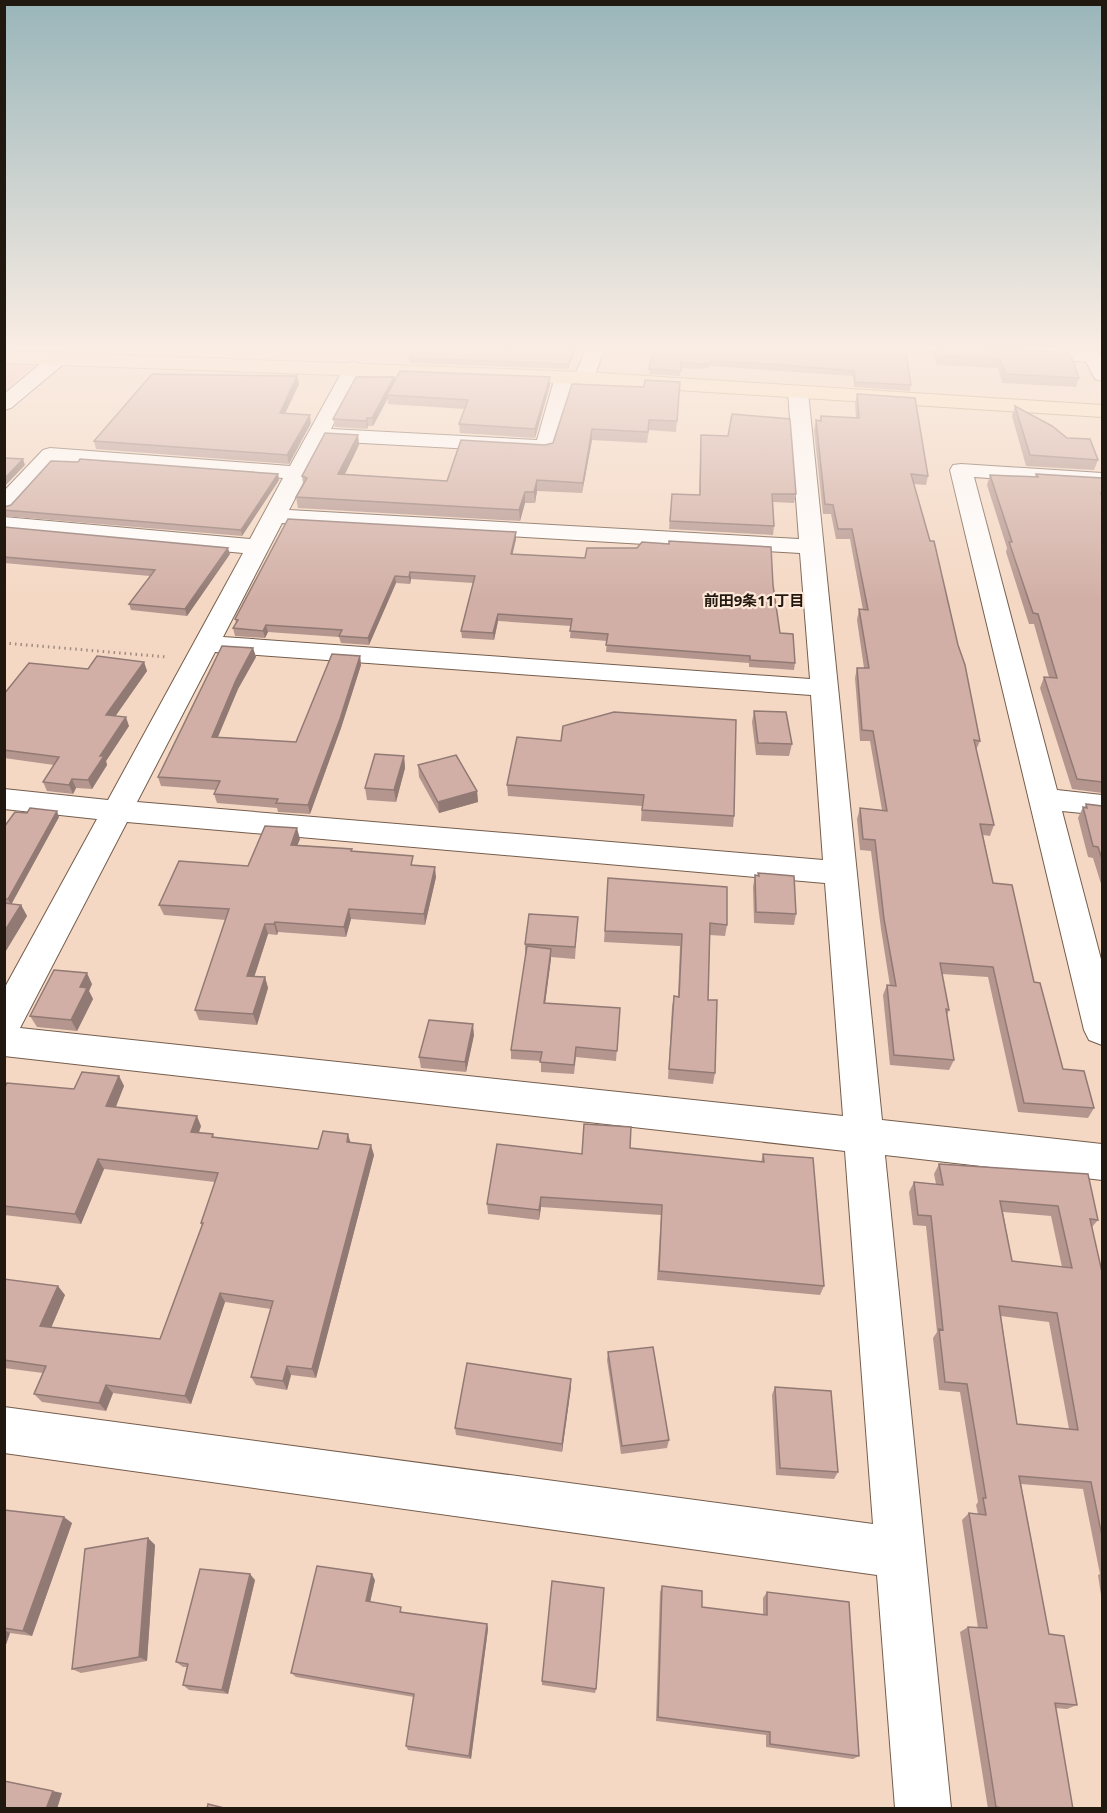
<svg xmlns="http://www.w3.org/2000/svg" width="1107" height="1813" font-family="'Noto Sans','Noto Sans JP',sans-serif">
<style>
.green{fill:#efbcbe}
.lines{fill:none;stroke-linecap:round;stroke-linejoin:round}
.minor-casing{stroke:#755d4c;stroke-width:2}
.tertiary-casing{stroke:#755d4c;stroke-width:2}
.primary-casing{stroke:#ad8f64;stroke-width:2}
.path{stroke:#a18c7d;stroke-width:3;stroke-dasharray:1.5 4;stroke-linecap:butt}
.minor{fill:#fff;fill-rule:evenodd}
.tertiary{fill:#fff;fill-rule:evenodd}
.primary{fill:#fbe2bd;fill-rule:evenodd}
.wall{fill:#b4968f;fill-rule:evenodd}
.shaded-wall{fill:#927a74}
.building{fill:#d1afa6;stroke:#927a74;stroke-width:1.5;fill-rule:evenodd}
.labels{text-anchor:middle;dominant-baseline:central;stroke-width:4.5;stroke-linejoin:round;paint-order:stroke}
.far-neighbourhood-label{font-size:15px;font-weight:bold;fill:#211810;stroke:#fde7d7}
</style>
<rect width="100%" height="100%" fill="#f4d8c4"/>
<path class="green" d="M5 346H67L24 373 5 392Z"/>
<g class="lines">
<defs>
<path id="minor" d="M587 346H605L594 378 591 382H577L574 378Z
M924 346H1025L1092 350 1099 352 1101 356 1099 360 1092 362 933 351 927 350Z
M353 362 360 364 362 368 331 429 537 440 555 377 558 373H572L575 377 552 451 545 453 325 441 289 510 799 539 788 392 791 388H805L808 392 882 1120 1102 1144V1180L885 1155 951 1808H895L877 1575 4 1453V1407L873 1524 845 1151 4 1056V989L97 819 4 809V789L108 800 243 553 4 531V517L250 539 283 478 55 461 12 510 4 512V491L43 450 50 448 290 466 344 368 346 364ZM282 523 800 553 810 679 223 637ZM215 652 811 695 823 860 137 802ZM127 822 825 883 843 1116 20 1028Z
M961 464 1102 473V486L974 477 1057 790 1102 795V815L1062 811 1102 963V1045L1089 1040 1084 1030 950 470 953 465Z"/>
<path id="tertiary" d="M1078 346H1096L1102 358V381L1095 379Z
M59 352 66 354 68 358 66 362 11 408 4 410V394L52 354Z"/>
<path id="primary" d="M4 351 584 372 1102 405V417L584 384 4 363Z"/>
</defs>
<use href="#minor" class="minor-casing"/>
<use href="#tertiary" class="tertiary-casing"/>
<use href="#primary" class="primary-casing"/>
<path class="path" d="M4 643 167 657"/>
<use href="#minor" class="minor"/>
<use href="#tertiary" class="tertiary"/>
<use href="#primary" class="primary"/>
</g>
<path class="wall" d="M416 346H577L568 369 410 363 409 358Z
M641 346H905L911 385 910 391 854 387 853 376 710 366 709 368 699 369 681 368 680 376 649 374 654 347Z
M935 346H966L1079 378 1076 387 1002 383 998 368 937 365 933 353Z
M297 376 299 384 285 414 311 423 289 464 96 449 94 441Z
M394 377V382L550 385 535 438 460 433 459 424 465 409 388 404V398L373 426H368L367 429 335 427 333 419Z
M680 382 676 432 649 430 647 443 592 440 582 493 537 491 535 503H525L520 521 298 508 296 497 303 484 302 476 358 435 359 445 345 474 447 481 553 443 644 387Z
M857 394 928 476 926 485 914 484 980 741 976 750 994 825 990 836 983 835 993 883 1034 982 1063 1069 1094 1108 1088 1118 1018 1112 988 977 942 974 949 1010 947 1015 954 1060 949 1070 890 1065 883 995 887 985 890 986 881 929 871 851 860 850 857 819 860 808 882 810 870 741H860L855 678 857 668H864L857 620 859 609 863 610 850 539H836L831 514H823L814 430 816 420 820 421 821 416 856 418 855 404Z
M1015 406 1098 460 1094 470 1026 466 1012 416Z
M701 435 796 494 794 503 773 502 774 526 773 535 669 529 672 494 699 495Z
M278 474 279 480 242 536 4 516V507Z
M1036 474 1102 478V793L1072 789 1040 688 1044 677H1049L1034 624H1029L1006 552 1007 548 987 485 990 475 1035 477Z
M4 527 230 554 187 616 131 610 129 604 150 576 4 563Z
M516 532V539L512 554 773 585 780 633 795 663 794 670 749 667V663L606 652 607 641 570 638 571 626 498 621 494 640 462 638 461 631 473 583 411 579 410 584 396 583 369 645 341 643 339 637 268 632 265 638 235 636 233 628 236 623 235 619Z
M253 648 256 657 238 689 218 737 296 742 360 656 361 665 341 728 310 814 278 812 277 808 217 803 214 794 216 790 161 786 158 777Z
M144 662 147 671 115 716 129 726 106 761 107 765 92 789 76 788 73 794 47 791 43 782 54 765 4 758V694L88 669Z
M754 711 792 744 789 756 756 755 752 722Z
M561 741 734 816 733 827 641 821 642 806 508 796 507 785Z
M404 756 405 768 396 802 367 800 365 788Z
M418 765 477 791 478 802 439 813 419 777Z
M1086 804 1102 806V887L1093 858 1088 857 1078 818 1083 807H1085Z
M59 817 11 904 21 905 27 916 4 954V827Z
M300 839 297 845 352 849V851L414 865 436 877 425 925 351 919 346 937 278 932 277 935 268 934 254 977H265L268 988 257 1025 199 1020 195 1010 226 920 164 915 159 905 248 866Z
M758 873 796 914 794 925 754 923 753 887 755 875 758 876Z
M608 878 727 925 725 936 710 935 708 1000 715 1073 713 1084 668 1079 672 1007 674 996H678L680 946 604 942Z
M577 928 575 959 551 957 545 1003 620 1008 616 1061 576 1057 574 1074 541 1072V1061L511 1059V1050L526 955H525V944Z
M92 984 89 991 93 999 77 1031 37 1027 30 1016Z
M474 1035 466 1072 421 1068 419 1057Z
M119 1076 124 1086 115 1107 201 1126 199 1133 213 1134 214 1137 318 1149 351 1142 374 1155 316 1378 291 1375 287 1390 256 1385 251 1377 271 1309 225 1302 191 1404 113 1393 106 1411 42 1402 34 1394 43 1373 4 1368V1279L65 1295 51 1328 160 1339 202 1226 201 1223 215 1182 104 1169 81 1224 4 1215V1088L74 1089Z
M630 1148 761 1162 763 1154 824 1286 820 1295 657 1280 661 1215 541 1207 539 1220 488 1214 487 1204 582 1154Z
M939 1164 1098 1220 1092 1227 1102 1272V1602L1098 1575 1100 1574 1083 1489 1021 1484 1049 1634 1077 1705 1067 1709 1055 1708 1073 1809H988L960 1632 968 1627 978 1628 962 1520 969 1513 978 1514 976 1505 978 1502 960 1392 939 1390 933 1338 937 1332 926 1226 913 1225 909 1192 914 1182 936 1184 934 1174ZM1003 1212 1051 1216 1062 1267 1012 1261ZM1001 1316 1049 1322 1069 1429 1017 1424Z
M608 1352 669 1440 667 1448 621 1454 607 1360Z
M571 1387 562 1452 456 1435 455 1428Z
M775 1387 838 1472 834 1479 776 1475 772 1395Z
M4 1510 72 1523 32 1636 10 1633 4 1650Z
M148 1538 155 1545 147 1661 81 1673 72 1669Z
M255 1580 228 1694 189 1690 183 1685 187 1667H183L176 1662Z
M375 1580 370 1602 403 1612 487 1624 488 1629 471 1759 408 1750 406 1746 414 1697 296 1677 291 1673Z
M662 1586 702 1607 763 1615V1598L767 1592 859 1756 853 1759 766 1747V1735L656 1721 660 1592Z
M542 1681 596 1689 595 1693 542 1685Z"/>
<path class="shaded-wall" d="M575 346H577L568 369V364Z
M297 376 299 384 281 422 280 413Z
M394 377 395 385 387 395 388 398 373 426 372 418Z
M550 377V385L535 438V429Z
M310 415 311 423 289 464 287 455Z
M367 418 368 426 367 429 366 421Z
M592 429V440L582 493 583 483Z
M358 435 359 445 340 484 338 474Z
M23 459 25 465 4 487V479Z
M278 474 279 480 242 536 241 530Z
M537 480V491L535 503 534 492Z
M525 492V503L520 521 519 510Z
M516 532V539L511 561V554Z
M228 548 230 554 187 616 185 609Z
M410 572 411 579 410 584 409 577Z
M395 576 396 583 369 645 368 638Z
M498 614V621L494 640 493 633Z
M266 625 268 632 265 638 263 631Z
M253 648 256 657 238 689 214 746 212 737 236 680Z
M360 656 361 665 341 728 310 814 308 805Z
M144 662 147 671 110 724 106 715Z
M126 717 129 726 106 761 107 765 92 789 88 780 100 756Z
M404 756 405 768 396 802 394 790Z
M72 779 76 788 73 794 69 785Z
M477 791 478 802 439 813 438 802Z
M57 811 59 817 11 905 8 899Z
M297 828 300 839 293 856 291 845Z
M435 867 436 877 425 925 424 914Z
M21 905 27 916 4 954V932Z
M349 909 351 919 346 937 344 927Z
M275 922 278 932 277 935 274 924Z
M265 924 268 934 251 987 247 976Z
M551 949V959L544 1012V1003Z
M87 973 92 984 89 991 93 999 77 1031 71 1020 80 987Z
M265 977 268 988 257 1025 253 1014Z
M473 1024 474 1035 466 1072 465 1062Z
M119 1076 124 1086 112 1117 106 1106Z
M197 1116 201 1126 195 1142 191 1132Z
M348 1134 351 1144 347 1142Z
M371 1145 374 1155 316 1378 312 1369Z
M98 1159 104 1169 81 1224 75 1214Z
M541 1197V1207L539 1220V1210Z
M58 1286 65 1295 48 1335 40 1326Z
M220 1293 225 1302 191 1404 185 1396Z
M287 1366 291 1375 287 1390 283 1381Z
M571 1379V1387L562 1452V1444Z
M106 1385 113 1393 106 1411 99 1403Z
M64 1517 72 1523 32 1636 23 1631Z
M148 1538 155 1545 147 1661 139 1657Z
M250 1574 255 1580 228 1694 222 1690Z
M372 1574 375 1580 369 1607 366 1601Z
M487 1624 488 1629 471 1759 469 1756Z
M4 1630 10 1633 4 1650Z
M53 1791 62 1793 57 1809H46Z"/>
<path class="building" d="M416 346H575L568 364 409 358Z
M654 346H905L911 385 855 382 854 371 770 364 710 361V363L700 364 681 362V371L649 369Z
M936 346H966L1070 353 1079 378 1005 374 1000 359 939 355Z
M400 371 550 377 535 429 459 424 468 400 387 395Z
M152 374 297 376 280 413 310 415 287 455 94 441Z
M356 377H394L372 418H367L366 421 333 419Z
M645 380 680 382 677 421 649 420 648 432 592 429 583 483 537 480 534 492H525L519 510 296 497 307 478 302 476 325 433 358 435 338 474 447 481 461 440 545 445 553 443 572 384 644 387Z
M857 394 915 398 928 476 911 474 930 541H934L958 645 965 665 980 741 974 740 994 825 980 824 993 883 1012 885 1034 982 1040 983 1063 1069 1084 1071 1094 1108 1024 1103 993 967 940 963 949 1010 946 1009 954 1060 894 1055 887 985 896 986 884 919 875 840 863 839 860 808 887 811 873 731 862 730 857 668H869L859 609 868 610 852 529H838L833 505 825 504 816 420 821 421V416L859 418Z
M1015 406 1052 426 1067 438 1090 439 1098 460 1030 455Z
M732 414 790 419 796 494H772L774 526 670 521 672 494 700 495 701 435 728 436Z
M4 458 23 459 4 479Z
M80 459 278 474 241 530 4 510V507L11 505 51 461 78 462Z
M1036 474 1102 478V493H1101L1102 496V782L1077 779 1044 677 1057 678 1038 614 1033 613 1009 542H1012L990 475 1038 477Z
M288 519 516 532 511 554 585 558 587 548H637L642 542 669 544V541L771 547 773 585 780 633 793 634 795 663 750 660V656L606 645 608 634 570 631 572 619 498 614 493 633 461 631 475 576 410 572 409 577 395 576 368 638 339 636 342 630 266 625 263 631 233 628 238 620 235 619Z
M4 527 228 548 185 609 129 604 155 570 4 557Z
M222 646 253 648 236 680 212 737 296 742 332 654 360 656 340 719 308 805 276 803 278 799 214 794 220 781 158 777Z
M97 656 144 662 106 715 126 717 100 756H104L88 780 72 779 69 785 43 782 59 757 4 750V694L29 663 88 669Z
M754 711 786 712 792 744 758 743Z
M614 712 736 720 734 816 642 810 644 795 507 785 517 737 561 741 563 726Z
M375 754 404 756 394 790 365 788Z
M456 755 477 791 438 802 418 765Z
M1086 804 1102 806V859L1098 847 1093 846 1083 807 1087 808Z
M30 808 57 811 8 899H4V827L15 812 27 813Z
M265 826 297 828 291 845 352 849 351 851 413 856 411 865 435 867 424 914 349 909 344 927 275 922 274 924H265L247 976 265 977 253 1014 195 1010 229 909 159 905 179 861 248 866Z
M758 873 794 876 796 914 756 912 755 875 759 876Z
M608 878 727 887V925L710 923 708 1000H717L715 1073 669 1069 674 996 679 997 682 934 605 931Z
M4 903 21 905 4 932Z
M529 914 578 917 575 947 525 944Z
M527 946 551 949 544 1003 620 1008 617 1051 576 1047 574 1065 540 1062 542 1052 511 1050Z
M54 970 87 973 80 987 87 988 71 1020 30 1016Z
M429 1020 473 1024 465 1062 419 1057Z
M82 1072 119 1076 106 1106 197 1116 191 1132 213 1134 212 1137 318 1149 323 1131 348 1134 347 1142 371 1145 312 1369 287 1366 283 1381 251 1377 273 1301 220 1293 185 1396 106 1385 99 1403 34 1394 46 1366 4 1360V1279L58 1286 40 1326 160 1339 203 1223H201L218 1173 98 1159 75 1214 4 1206V1088L7 1083 74 1089Z
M584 1124 631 1127 630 1148 764 1162 763 1154 813 1158 824 1286 659 1271 662 1205 541 1197 539 1210 487 1204 497 1144 582 1154Z
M939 1164 1088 1174 1098 1220 1090 1219 1102 1272V1536L1091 1482 1019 1476 1049 1634 1064 1636 1077 1705 1055 1703 1073 1809H1010L996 1807 968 1627 987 1628 969 1513 986 1515 983 1498H986L967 1384 945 1382 939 1329 943 1330 931 1216 918 1215 914 1182 943 1185ZM1000 1201 1058 1206 1072 1268 1012 1261ZM999 1306 1057 1313 1078 1430 1017 1424Z
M653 1347 669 1440 622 1446 608 1352Z
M467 1363 571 1379 562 1444 455 1428Z
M775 1387 831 1391 838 1472 780 1468Z
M4 1510 64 1517 23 1631 4 1628Z
M148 1538 139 1657 72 1669 85 1549Z
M317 1566 372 1574 366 1601 401 1607 400 1612 487 1624 469 1756 406 1746 414 1694 291 1673Z
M200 1569 250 1574 222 1690 183 1685 188 1664 176 1662Z
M552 1581 604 1588 596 1689 542 1681Z
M662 1586 702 1591V1607L767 1615V1592L849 1602 859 1756 770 1744V1732L658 1717Z
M4 1781 53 1791 46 1809H4Z
M208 1804 228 1809H207Z"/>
<linearGradient id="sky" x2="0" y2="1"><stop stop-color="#99b5b9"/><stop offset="0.58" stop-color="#faede4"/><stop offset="1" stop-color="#faede4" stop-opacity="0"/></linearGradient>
<rect width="1107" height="600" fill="url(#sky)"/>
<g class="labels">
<g class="far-neighbourhood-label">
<text x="754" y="600">前田9条11丁目</text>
</g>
</g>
<rect width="1107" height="1813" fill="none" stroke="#211810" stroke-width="12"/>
</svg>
